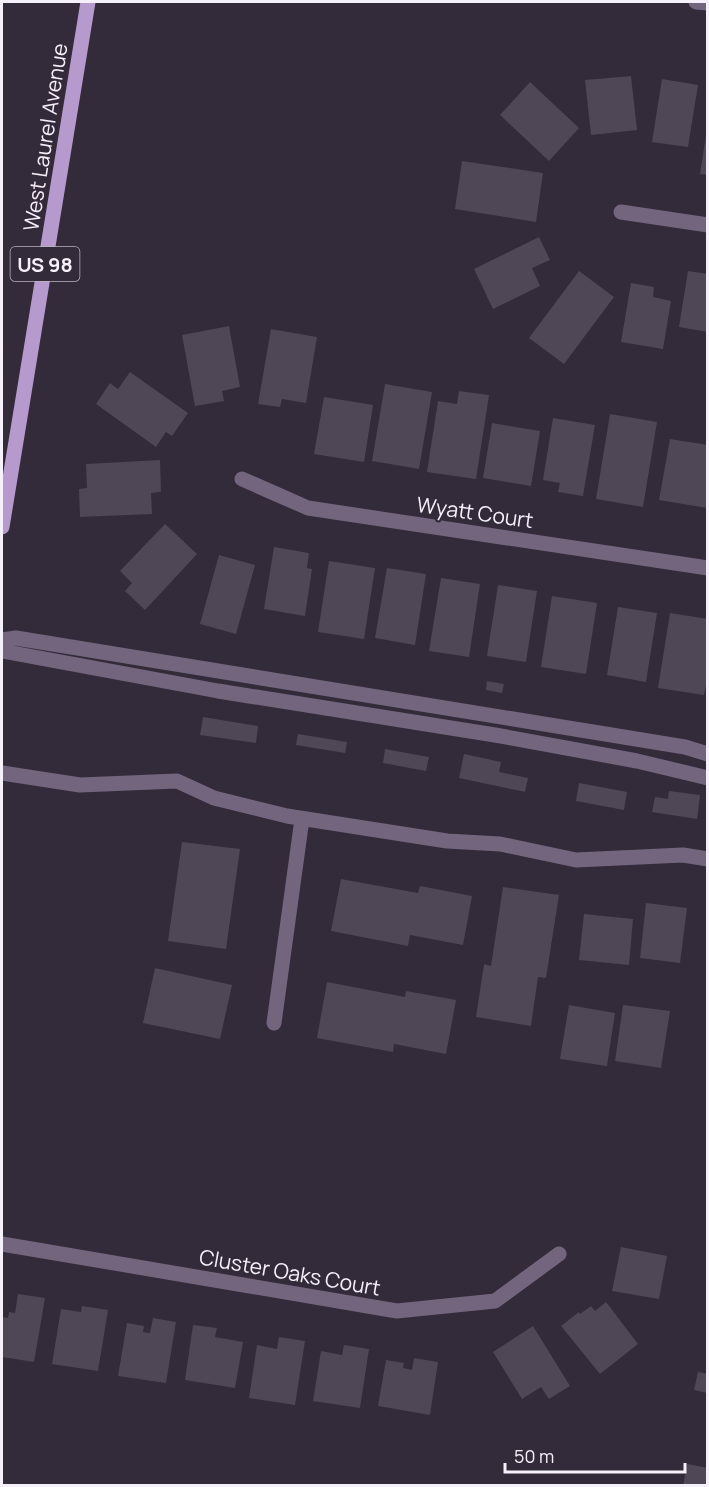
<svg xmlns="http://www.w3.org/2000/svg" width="709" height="1487" font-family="Manrope,sans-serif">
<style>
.building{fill:#4f4656}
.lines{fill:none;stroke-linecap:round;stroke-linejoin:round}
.minor{stroke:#72657d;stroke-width:15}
.major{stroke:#b69acd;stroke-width:15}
.labels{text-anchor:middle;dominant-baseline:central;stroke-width:4.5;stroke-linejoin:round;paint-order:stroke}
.shield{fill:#332a3a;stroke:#bcb5c0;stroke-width:1.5}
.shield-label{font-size:20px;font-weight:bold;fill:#f6f0fa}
.street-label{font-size:21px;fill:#f6f0fa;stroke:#332a3a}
</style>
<rect width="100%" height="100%" fill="#332a3a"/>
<path class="building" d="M631 76 637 130 591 135 585 80Z
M662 79 698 85 688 147 652 142Z
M530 82 579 128 549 161 500 115Z
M706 135H708V175L700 174Z
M462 161 543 173 536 222 455 209Z
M539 237 550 260 532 268 540 286 493 309 474 269Z
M579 271 614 297 564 364 529 338Z
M688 271 708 274V332L679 327Z
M631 283 654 287 653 297 671 301 663 349 621 342Z
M229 326 240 387 222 391 224 401 195 406 182 335Z
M271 329 317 337 306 403 282 399 280 407 258 404Z
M130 372 188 413 172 436 166 432 156 447 96 404 110 383 118 389Z
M385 384 432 392 419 469 372 461Z
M459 391 489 395 476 479 427 472 438 401 457 404Z
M324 397 373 405 364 462 314 454Z
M610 414 657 422 643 507 596 499Z
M553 418 595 425 583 496 558 492 560 483 543 480Z
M492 423 540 431 531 486 483 478Z
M670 439 708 445 707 508 659 500Z
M160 460 161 492 151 493 152 514 80 517 79 489 87 488 86 464Z
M165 524 197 554 145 610 125 591 132 583 120 571Z
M274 547 309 553 307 568 312 569 305 616 264 609Z
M219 555 255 565 236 634 200 624Z
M329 561 375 568 364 639 318 632Z
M387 568 426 574 415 645 375 638Z
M441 578 480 584 469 657 429 651Z
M498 585 537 591 526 662 487 656Z
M552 596 597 603 586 674 541 667Z
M618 607 657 613 646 682 607 675Z
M670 613 708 619V675L704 695 658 688Z
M487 681 504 684 502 693 486 690Z
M203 717 258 726 256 743 200 735Z
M298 734 347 742 345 753 296 745Z
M385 749 429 757 426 771 383 763Z
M464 754 501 762 499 772 528 778 525 792 459 778Z
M579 783 627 792 624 810 576 801Z
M669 791 700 795 697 819 652 812 655 797 668 799Z
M182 842 240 849 226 949 168 941Z
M341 879 418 893 420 886 472 896 463 945 410 935 408 946 331 931Z
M503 887 559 895 546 978 538 977 531 1026 476 1017 484 964 491 966Z
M646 903 687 908 680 963 640 958Z
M584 914 633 919 629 965 579 960Z
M155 968 232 985 220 1039 143 1023Z
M327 982 405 997 406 991 456 1000 446 1054 394 1044 393 1052 317 1038Z
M569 1005 615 1013 607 1066 560 1059Z
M623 1005 670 1011 661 1068 615 1061Z
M621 1247 667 1256 659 1299 612 1291Z
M18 1294 45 1298 34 1362 2 1357V1317L8 1318 9 1312 15 1313Z
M606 1302 638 1344 600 1374 561 1326 579 1312 580 1314 591 1306 595 1311Z
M82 1306 108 1310 98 1371 52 1364 61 1309 81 1312Z
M153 1318 176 1322 166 1383 118 1376 127 1323 144 1326 143 1332 150 1333Z
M193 1325 217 1328 215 1337 243 1342 235 1388 185 1380Z
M533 1326 570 1386 549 1399 541 1387 522 1399 493 1352Z
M279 1337 305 1341 295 1405 249 1398 257 1345 277 1349Z
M344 1345 369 1349 360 1408 313 1401 321 1351 342 1355Z
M414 1358 438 1362 430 1415 378 1406 386 1360 404 1363 403 1368 412 1370Z
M698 1372 708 1374V1393L694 1390Z
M687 1464 708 1468V1486H683Z"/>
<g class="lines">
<path class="minor" d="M696 2 708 3
M621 212 708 225
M242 479 308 508 708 568
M2 640 16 638 685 747 708 754
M2 651 218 691 495 735 637 761 708 778
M2 773 80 785 177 781 214 798 287 816 447 841 500 844 576 860 683 855 708 859
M274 1023 302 819
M2 1244 397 1311 495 1301 559 1254"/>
<path class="major" d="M2 527 88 2"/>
</g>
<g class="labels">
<rect class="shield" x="10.5" y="247" width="69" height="34" rx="4.5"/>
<g class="shield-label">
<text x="45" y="264">US 98</text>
</g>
<g class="street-label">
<text transform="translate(45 137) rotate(-81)">West Laurel Avenue</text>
<text transform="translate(475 512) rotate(8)">Wyatt Court</text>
<text transform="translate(290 1272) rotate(10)">Cluster Oaks Court</text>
</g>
</g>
<rect width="709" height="1487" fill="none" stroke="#f6f0fa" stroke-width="6"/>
<path d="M505 1463v9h180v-9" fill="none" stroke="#f6f0fa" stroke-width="3"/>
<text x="514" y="1463" font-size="18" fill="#f6f0fa" stroke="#332a3a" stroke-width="4.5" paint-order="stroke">50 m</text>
</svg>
